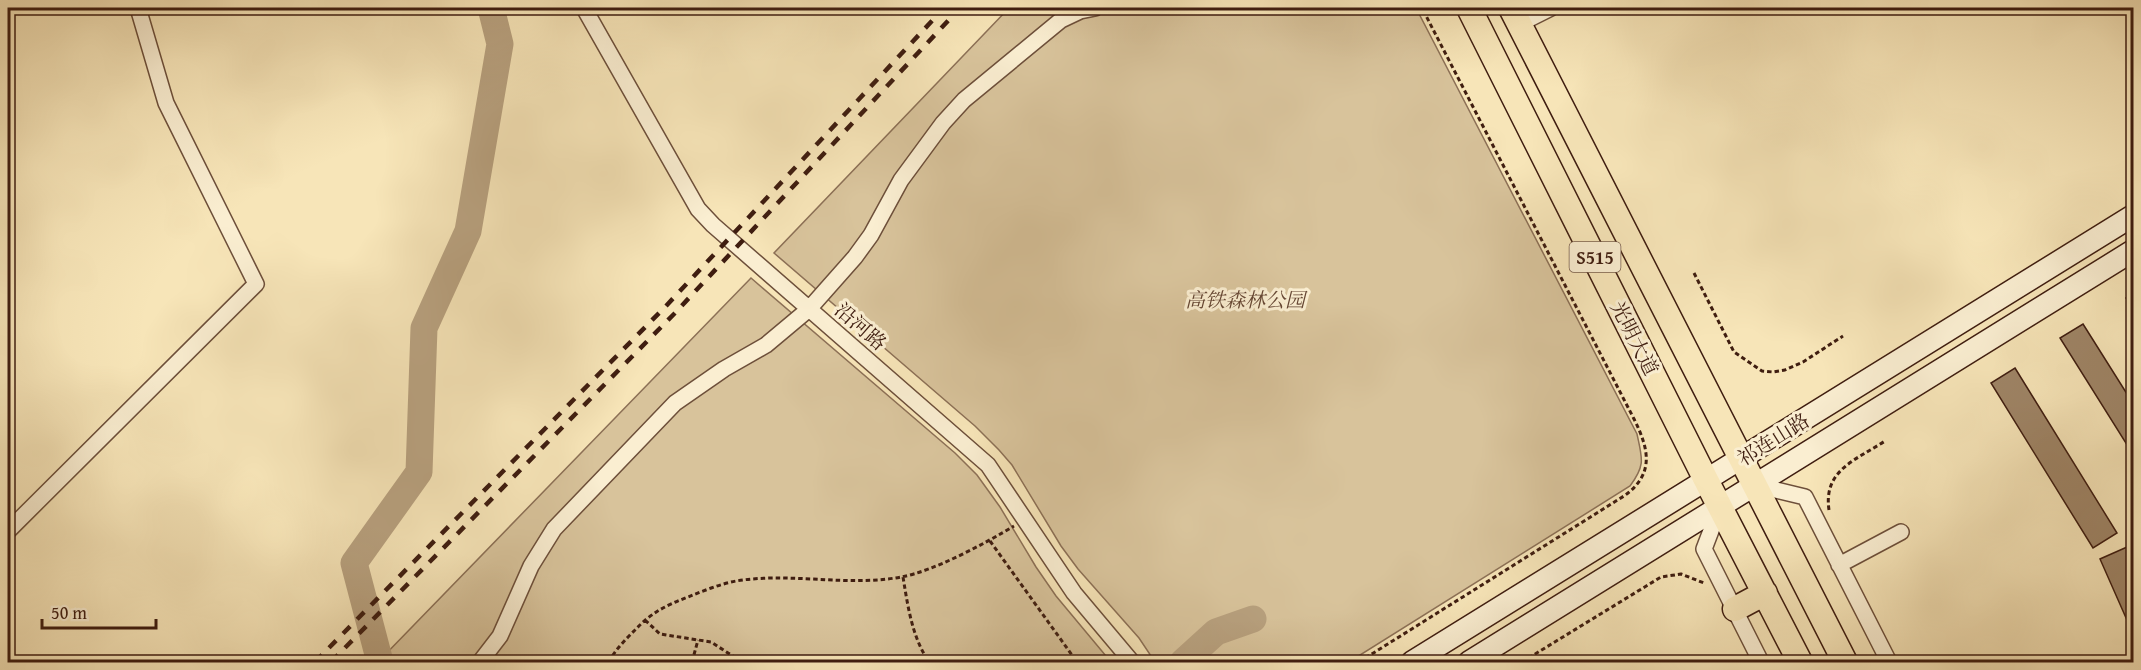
<svg xmlns="http://www.w3.org/2000/svg" width="2141" height="670" font-family="'Gentium Book Plus','Noto Serif SC',serif">
<style>
.green{fill:#d8c39b;stroke:#8c7056;stroke-width:1.5}
.lines{fill:none;stroke-linecap:round;stroke-linejoin:round}
.river{stroke:#b8a17f;stroke-width:27}
.building{fill:#9f8567;stroke:#3f1d10;stroke-width:1.5}
.minor-casing{stroke:#6d4f3a;stroke-width:18}
.secondary-casing{stroke:#3f1d10;stroke-width:24}
.primary-casing{stroke:#3f1d10;stroke-width:27}
.path{stroke:#3f1d10;stroke-width:3;stroke-dasharray:4.5 3;stroke-linecap:butt}
.minor{stroke:#faeed1;stroke-width:15}
.secondary{stroke:#faeed1;stroke-width:21}
.primary{stroke:#f7e5b8;stroke-width:24}
.rail{stroke:#3f1d10;stroke-width:4.5;stroke-dasharray:10 10;stroke-linecap:butt}
.labels{text-anchor:middle;dominant-baseline:central;stroke-width:6;stroke-linejoin:round;paint-order:stroke}
.shield{fill:#faeed1;stroke:#775c4a;stroke-width:1.5}
.shield-label{font-size:18px;font-weight:bold;fill:#3f1d10}
.park-label{font-size:20px;font-style:italic;fill:#654633;stroke:#faeed1}
.street-label{font-size:20px;fill:#3f1d10;stroke:#faeed1}
</style>
<rect width="100%" height="100%" fill="#f7e5b8"/>
<filter id="stains"><feTurbulence type="fractalNoise" baseFrequency=".00333" numOctaves="4"/><feColorMatrix values="0 0 0 0 .2 0 0 0 0 .09 0 0 0 0 .02 0 0 0 .5 -.17"/></filter>
<radialGradient id="worn" r=".72"><stop offset=".6" stop-color="#630" stop-opacity="0"/><stop offset="1" stop-color="#630" stop-opacity=".3"/></radialGradient>
<path class="green" d="M1009 8H1416L1637 434C1642 458 1646 465 1630 486L1349 662H1155L1139 638 1078 569 1061 546 1012 465 999 450 975 426 774 253Z
M751 278 955 453 977 475 1000 507 1036 567 1056 596 1111 662H378Z"/>
<g class="lines">
<path class="river" d="M380 662 354 563 419 472 424 328 468 231 500 44 491 8
M1183 662 1216 632 1253 619"/>
</g>
<path class="building" d="M2134 293V310L2126 298Z
M2083 324 2134 405V456L2060 338Z
M2015 368 2117 533 2093 548 1991 383Z
M2127 547 2134 563V636L2100 559Z"/>
<g class="lines">
<defs>
<path id="minor" d="M584 8 698 209 713 225 988 465 1074 593 1132 662
M1519 24 1551 8
M1755 485 1805 497 1889 662
M1720 507 1704 549 1761 662
M8 531 256 284 166 103 138 8
M1839 565 1901 532
M480 662 500 636 531 566 554 529 675 403 724 369 766 345 809 309 855 257 871 235 901 180 943 123 964 100 1061 20 1080 11 1095 8"/>
<path id="secondary" d="M1412 662 2134 215
M1469 662 2134 250"/>
<path id="primary" d="M1469 8 1706 480 1800 662
M1511 8 1845 662
M1735 609 1765 593"/>
</defs>
<use href="#minor" class="minor-casing"/>
<use href="#secondary" class="secondary-casing"/>
<use href="#primary" class="primary-casing"/>
<path class="path" d="M1694 273 1734 352 1762 371 1773 372 1785 370 1803 362 1843 336
M1829 510C1823 470 1856 460 1885 441
M990 541 1077 662
M903 577C908 607 912 637 929 662
M645 620 660 634 711 642 742 662
M609 662C614 651 626 639 635 630 652 612 665 606 688 597 703 591 720 584 736 581 790 572 847 587 901 577 934 571 984 544 1014 526
M692 662 698 640
M1359 662 1624 496C1655 474 1649 449 1634 419L1422 8
M1522 662 1661 577 1681 574 1704 583"/>
<use href="#minor" class="minor"/>
<use href="#secondary" class="secondary"/>
<use href="#primary" class="primary"/>
<path class="rail" d="M315 662 666 306 944 8
M331 662 674 314 960 8"/>
</g>
<g class="labels">
<rect class="shield" x="1569.5" y="242" width="51" height="30" rx="4.5"/>
<g class="shield-label">
<text x="1595" y="257">S515</text>
</g>
<g class="park-label">
<text x="1245" y="299">高铁森林公园</text>
</g>
<g class="street-label">
<text transform="translate(861 326) rotate(41)">沿河路</text>
<text transform="translate(1635 338) rotate(63)">光明大道</text>
<text transform="translate(1773 439) rotate(-32)">祁连山路</text>
</g>
</g>
<rect width="2141" height="670" fill="none" stroke="#f7e5b8" stroke-width="30"/>
<rect x="9" y="9" width="2123" height="652" fill="none" stroke="#3f1d10" stroke-width="3"/>
<rect x="15" y="15" width="2111" height="640" fill="none" stroke="#3f1d10" stroke-width="1.5"/>
<path d="M42 619v9h114v-9" fill="none" stroke="#3f1d10" stroke-width="3"/>
<text x="51" y="619" font-size="18" fill="#3f1d10" stroke="#faeed1" stroke-width="4.5" paint-order="stroke">50 m</text>
<rect width="100%" height="100%" filter="url(#stains)"/>
<rect width="100%" height="100%" fill="url(#worn)"/>
</svg>
